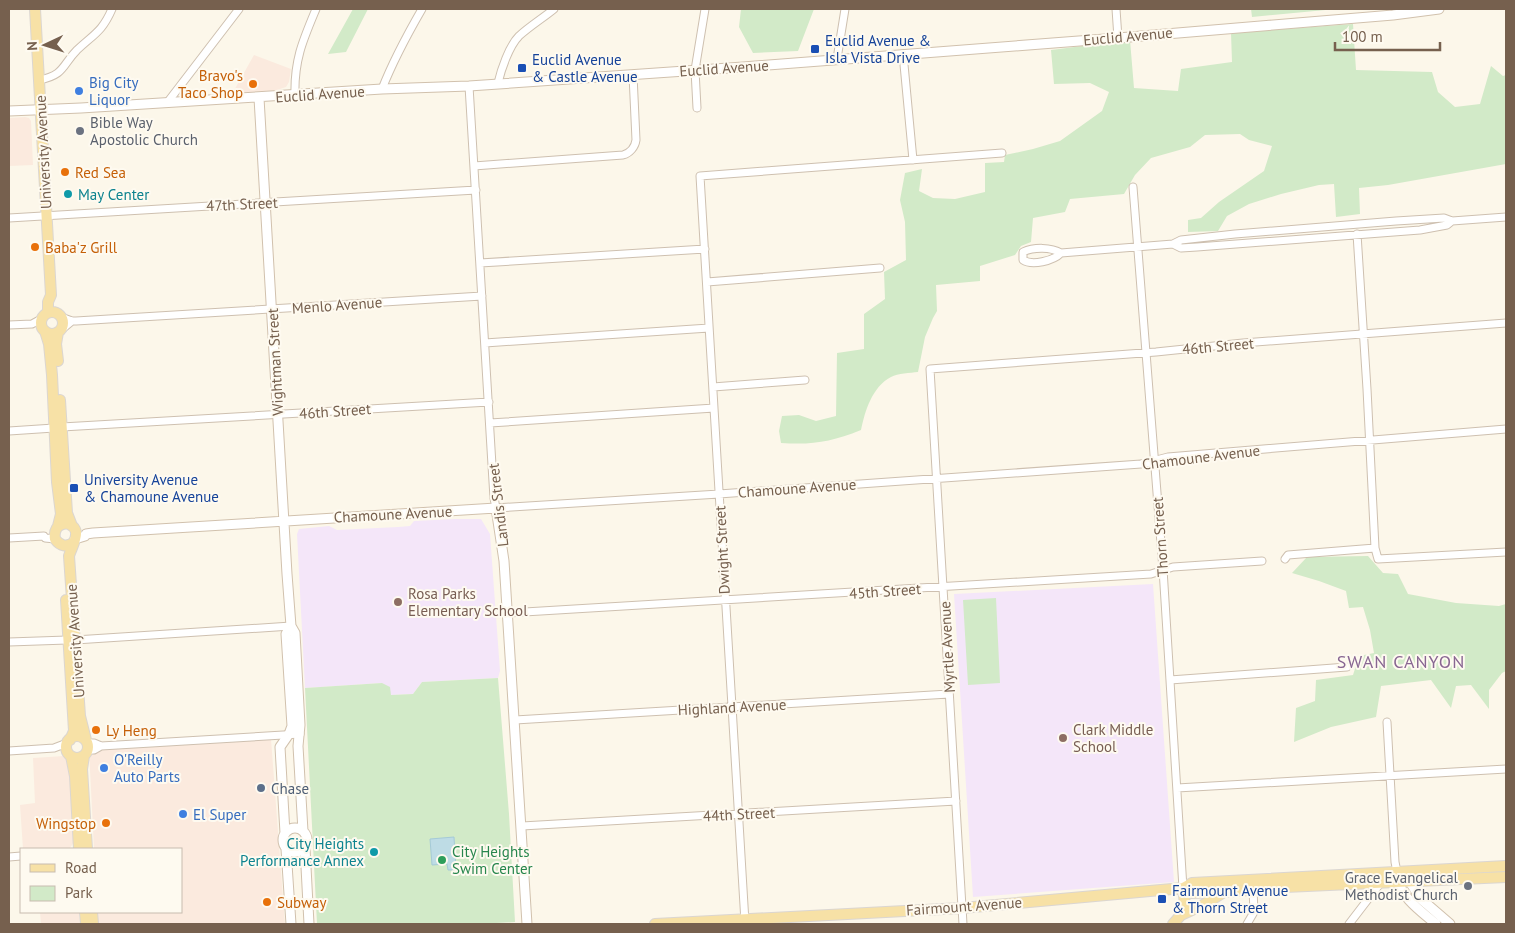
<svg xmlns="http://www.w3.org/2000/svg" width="1515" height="933" font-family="'PT Sans',sans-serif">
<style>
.commercial{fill:#fbeade}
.education{fill:#f4e6f9}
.green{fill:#d2eac8}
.water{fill:#bedce5;stroke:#a5cad7}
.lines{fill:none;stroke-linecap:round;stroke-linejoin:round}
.street-casing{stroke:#cec0b0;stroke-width:9}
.secondary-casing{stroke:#d1c1ad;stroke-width:11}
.primary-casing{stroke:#dbd6d1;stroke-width:12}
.street{stroke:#fff;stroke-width:7}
.secondary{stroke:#fff;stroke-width:9}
.primary{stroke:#f7e1a6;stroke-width:10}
.transit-dot{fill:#1a4fb4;stroke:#fefaf0;stroke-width:2}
.food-dot{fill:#e8710a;stroke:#fefaf0;stroke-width:2}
.shop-dot{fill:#3f7fe0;stroke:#fefaf0;stroke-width:2}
.worship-dot{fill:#6b7280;stroke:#fefaf0;stroke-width:2}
.culture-dot{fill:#0f9aa8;stroke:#fefaf0;stroke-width:2}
.education-dot{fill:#8d6e63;stroke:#fefaf0;stroke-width:2}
.service-dot{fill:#5c6f8a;stroke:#fefaf0;stroke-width:2}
.leisure-dot{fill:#2e9e5b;stroke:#fefaf0;stroke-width:2}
.labels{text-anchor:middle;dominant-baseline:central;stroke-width:4;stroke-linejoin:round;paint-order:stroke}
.street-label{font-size:15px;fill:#76604e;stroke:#fefaf0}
.transit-label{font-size:15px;fill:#164399;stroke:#fefaf0;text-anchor:start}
.food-label{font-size:15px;fill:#c56008;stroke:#fefaf0;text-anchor:start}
.shop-label{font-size:15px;fill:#366cbe;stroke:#fefaf0;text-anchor:start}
.worship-label{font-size:15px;fill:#5b616d;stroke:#fefaf0;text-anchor:start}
.culture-label{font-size:15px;fill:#0d838f;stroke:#fefaf0;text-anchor:start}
.education-label{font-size:15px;fill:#785e54;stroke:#fefaf0;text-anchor:start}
.service-label{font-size:15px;fill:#4e5e75;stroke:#fefaf0;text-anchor:start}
.leisure-label{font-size:15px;fill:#27864d;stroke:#fefaf0;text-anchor:start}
.quarter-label{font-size:18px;letter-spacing:1px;fill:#886692;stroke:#fefaf0}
</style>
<rect width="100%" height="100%" fill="#fcf7ea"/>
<path class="commercial" d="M254 55 291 69 289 82 286 87 274 91 232 94Z
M25 117 29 118 31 121 33 165 9 166V118Z
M271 739 285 924H98V912H181V849H94L89 750Z
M64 756 69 759 74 842 70 848 23 849 20 805 35 803 33 758Z
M40 912H79L80 924H41Z"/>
<path class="education" d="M455 519H481L490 534 500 671 498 678 422 682 413 694 391 695 382 683 305 688 297 534 299 529 329 526 337 530 398 527 410 526 414 521Z
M1153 584 1174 882 973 897 954 594Z"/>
<path class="green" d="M353 9H368L346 52 328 54Z
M741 9H814L798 51 753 53 739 27Z
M1251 9H1336L1252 17Z
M1353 24 1356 70 1432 72 1438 92 1455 107 1480 104 1491 66 1503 76 1506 75V164L1388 185 1359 188 1360 214 1336 217 1334 184 1319 185 1281 194 1249 204 1227 216 1218 231 1188 232V220L1201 218 1219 202 1264 171 1272 146 1249 140 1240 134 1205 135 1190 147 1151 158 1135 175 1124 194 1070 199 1065 212 1033 218 1031 242 1021 246 1015 255 980 266V281L936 285 937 311 933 318 925 337 918 372C910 373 898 373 891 377 872 387 865 411 861 430 831 442 813 445 781 443L779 431 782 416 799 415 816 421 836 416 837 353 864 349V314L885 299 884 272 906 260 905 222 900 200 905 173 922 169 919 191 933 198 955 199 985 192V163L1004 162 1005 155 1033 149 1060 141 1102 111 1109 92 1090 83 1054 84 1051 50 1130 40 1134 88 1178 91 1181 69 1232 62 1231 33Z
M1368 556 1383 573 1398 574 1408 594 1456 603 1499 606 1506 604V671L1502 673 1489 690V709L1471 685 1456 686 1451 708 1431 680 1381 686 1376 717 1331 727 1294 742 1296 708 1315 701 1316 680 1353 675 1359 656 1374 653 1370 630 1363 607 1349 608 1346 591 1319 581 1292 573 1307 557Z
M996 598 1000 683 968 685 963 600Z
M498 678 509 814 515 922 478 924H317L305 688 382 683 390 687 391 695 413 694 422 682Z"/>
<path class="water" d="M454 837 456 870H448L447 864 432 865 430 839Z"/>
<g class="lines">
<defs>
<path id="street" d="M1116 9 1118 38
M903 54 913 160
M837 59 845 9
M39 80C65 75 62 65 77 50 94 34 102 32 112 9
M498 83C501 70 509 46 519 36 530 26 543 18 554 9
M469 86 494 498 496 508 719 494 1141 464 1168 457 1506 429
M382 89C393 61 407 35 422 9
M295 95C294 60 303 40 316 9
M167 103 239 9
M697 108 695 70 705 9
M474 166 623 155C630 153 635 147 636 140L633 75
M1133 187 1163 569 1183 888
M9 218 476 190
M1357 234 1367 389 1375 548 1378 559 1506 552
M1173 244 1181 248 1197 247 1420 230 1447 225 1452 221
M1061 253C1051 247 1034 247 1023 252V260C1032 266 1053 261 1061 253L1173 244 1181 240 1235 234 1396 221 1444 218 1452 221 1506 217
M480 263 705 249
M707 282 880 268
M61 317 72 321H76L482 296
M9 325 32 324 43 318
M61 330 72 321
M485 343 709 328
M713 387 805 380
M490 423 714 408
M62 427 489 402
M9 431 54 428
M9 538 44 536 45 538 55 539
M1285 559 1288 555 1375 548
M507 613 1151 574 1173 567 1262 561
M75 640 291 626
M9 642 67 640
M1170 680 1347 667
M515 720 949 694
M1387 722 1395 862 1397 872
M88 743H94L101 746 300 734
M88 750H94L101 746
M9 751 54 748 67 743
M1177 788 1506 769
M522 826 956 801
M9 857 21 856
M745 922 700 176 1002 153
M963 924 930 369 1156 352 1243 343 1506 323
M1247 924 1254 912 1253 889
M1349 924 1382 881"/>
<path id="secondary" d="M259 98 287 574 291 626 295 633 300 725 298 746 303 831
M9 111 81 108 382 89 469 86 743 67 1118 38 1393 15 1439 9
M75 539 85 536 86 534 93 533 496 508 504 561 527 924
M283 840a12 12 0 1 1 24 0a12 12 0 1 1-24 0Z
M285 833 280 747 289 734 292 726 286 634 291 626
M305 848 309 924
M286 849 291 924
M1397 877C1400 897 1422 912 1436 924
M1405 878 1410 882 1421 899 1450 924"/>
<path id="primary" d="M35 9 51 295 48 302V313
M41 323a11 11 0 1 1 22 0a11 11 0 1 1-22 0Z
M45 331 49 344 52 375 57 482 61 514 58 526
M58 361 56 344 58 332
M60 400 67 513 72 526
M74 542C67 548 60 546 55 539 52 521 73 519 76 532 77 539 71 549 69 556L80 716 86 740
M66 600 74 731 70 740
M66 747a11 11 0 1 1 22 0a11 11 0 1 1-22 0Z
M71 756 75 776 79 849
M84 756 82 769 87 849
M1183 888 1191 893 1225 892 1285 887 1506 877
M85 912 86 924
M92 912 93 924
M1181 915 1185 904 1183 888
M655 924 962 908 1183 888 1192 883 1506 866
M1173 924 1181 915 1205 904 1224 892"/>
</defs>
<use href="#street" class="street-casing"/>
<use href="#secondary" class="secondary-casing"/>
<use href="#primary" class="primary-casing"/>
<use href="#street" class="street"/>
<use href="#secondary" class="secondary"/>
<use href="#primary" class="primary"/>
</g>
<g class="transit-dot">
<rect x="810" y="44" width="10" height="10" rx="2.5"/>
<rect x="517" y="63" width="10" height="10" rx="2.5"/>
<rect x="69" y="483" width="10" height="10" rx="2.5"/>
<rect x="1157" y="894" width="10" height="10" rx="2.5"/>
</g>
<g class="food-dot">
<circle cx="253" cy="84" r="5"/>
<circle cx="65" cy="172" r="5"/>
<circle cx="35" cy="247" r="5"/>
<circle cx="96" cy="730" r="5"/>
<circle cx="106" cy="823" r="5"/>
<circle cx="267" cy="902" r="5"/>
</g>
<g class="shop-dot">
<circle cx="79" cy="91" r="5"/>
<circle cx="104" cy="768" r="5"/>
<circle cx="183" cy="814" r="5"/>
</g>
<g class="worship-dot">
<circle cx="80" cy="131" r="5"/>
<circle cx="1468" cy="886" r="5"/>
</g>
<g class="culture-dot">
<circle cx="68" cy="194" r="5"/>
<circle cx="374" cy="852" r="5"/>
</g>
<g class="education-dot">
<circle cx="398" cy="602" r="5"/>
<circle cx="1063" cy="738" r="5"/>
</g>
<circle class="service-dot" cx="261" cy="788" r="5"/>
<circle class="leisure-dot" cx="442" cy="860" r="5"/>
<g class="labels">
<g class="street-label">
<text transform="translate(1128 36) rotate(-5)">Euclid Avenue</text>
<text transform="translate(724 68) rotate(-4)">Euclid Avenue</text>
<text transform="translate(320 94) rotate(-4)">Euclid Avenue</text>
<text transform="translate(43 152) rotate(-93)">University Avenue</text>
<text transform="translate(242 204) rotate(-3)">47th Street</text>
<text transform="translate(337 305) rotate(-4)">Menlo Avenue</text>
<text transform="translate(1218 346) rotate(-5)">46th Street</text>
<text transform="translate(275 362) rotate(-93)">Wightman Street</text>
<text transform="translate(335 411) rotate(-4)">46th Street</text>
<text transform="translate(1201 457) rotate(-7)">Chamoune Avenue</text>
<text transform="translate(797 488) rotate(-4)">Chamoune Avenue</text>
<text transform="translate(498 505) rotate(-97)">Landis Street</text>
<text transform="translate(393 514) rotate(-3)">Chamoune Avenue</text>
<text transform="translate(1160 537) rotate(-94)">Thorn Street</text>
<text transform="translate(722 550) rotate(-93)">Dwight Street</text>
<text transform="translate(885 591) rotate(-4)">45th Street</text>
<text transform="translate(75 641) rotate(-94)">University Avenue</text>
<text transform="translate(947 647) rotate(-93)">Myrtle Avenue</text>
<text transform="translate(732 707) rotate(-3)">Highland Avenue</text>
<text transform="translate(739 814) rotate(-3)">44th Street</text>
<text transform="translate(964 906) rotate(-4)">Fairmount Avenue</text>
</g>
<g class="transit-label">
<text x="825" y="40">Euclid Avenue &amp;<tspan x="825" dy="17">Isla Vista Drive</tspan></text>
<text x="532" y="59">Euclid Avenue<tspan x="532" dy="17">&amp; Castle Avenue</tspan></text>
<text x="84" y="479">University Avenue<tspan x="84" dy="17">&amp; Chamoune Avenue</tspan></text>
<text x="1172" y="890">Fairmount Avenue<tspan x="1172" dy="17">&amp; Thorn Street</tspan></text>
</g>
<g class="food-label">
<text x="243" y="75" text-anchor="end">Bravo's<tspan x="243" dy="17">Taco Shop</tspan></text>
<text x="75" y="172">Red Sea</text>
<text x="45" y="247">Baba'z Grill</text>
<text x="106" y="730">Ly Heng</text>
<text x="96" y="823" text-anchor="end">Wingstop</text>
<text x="277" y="902">Subway</text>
</g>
<g class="shop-label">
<text x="89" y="82">Big City<tspan x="89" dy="17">Liquor</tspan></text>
<text x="114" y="759">O'Reilly<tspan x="114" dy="17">Auto Parts</tspan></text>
<text x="193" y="814">El Super</text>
</g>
<g class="worship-label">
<text x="90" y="122">Bible Way<tspan x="90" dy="17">Apostolic Church</tspan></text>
<text x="1458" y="877" text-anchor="end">Grace Evangelical<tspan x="1458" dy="17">Methodist Church</tspan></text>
</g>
<g class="culture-label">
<text x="78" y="194">May Center</text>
<text x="364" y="843" text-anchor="end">City Heights<tspan x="364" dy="17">Performance Annex</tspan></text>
</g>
<g class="education-label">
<text x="408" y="593">Rosa Parks<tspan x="408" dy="17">Elementary School</tspan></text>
<text x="1073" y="729">Clark Middle<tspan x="1073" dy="17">School</tspan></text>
</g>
<g class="service-label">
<text x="271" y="788">Chase</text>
</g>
<g class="leisure-label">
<text x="452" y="851">City Heights<tspan x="452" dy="17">Swim Center</tspan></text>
</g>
<g class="quarter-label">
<text x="1401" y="661">SWAN CANYON</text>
</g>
</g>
<rect width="1515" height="933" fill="none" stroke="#76604e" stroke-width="20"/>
<rect x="20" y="848" width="162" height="65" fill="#fefaf0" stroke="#c8bcaf"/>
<rect x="30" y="864" width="25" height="8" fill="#f7e1a6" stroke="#c8bcaf"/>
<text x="65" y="873" font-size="15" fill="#76604e">Road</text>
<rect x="30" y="886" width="25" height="15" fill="#d2eac8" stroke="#c8bcaf"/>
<text x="65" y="898" font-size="15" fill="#76604e">Park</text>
<g transform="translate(45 45) rotate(266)" stroke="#fefaf0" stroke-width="4" paint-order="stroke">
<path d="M0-4L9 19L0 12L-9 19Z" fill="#76604e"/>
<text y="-8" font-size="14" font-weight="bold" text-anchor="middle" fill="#76604e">N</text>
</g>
<path d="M1335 42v8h105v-8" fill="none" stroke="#76604e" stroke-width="2.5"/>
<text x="1342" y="42" font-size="15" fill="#76604e" stroke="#fefaf0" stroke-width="4" paint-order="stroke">100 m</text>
</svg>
